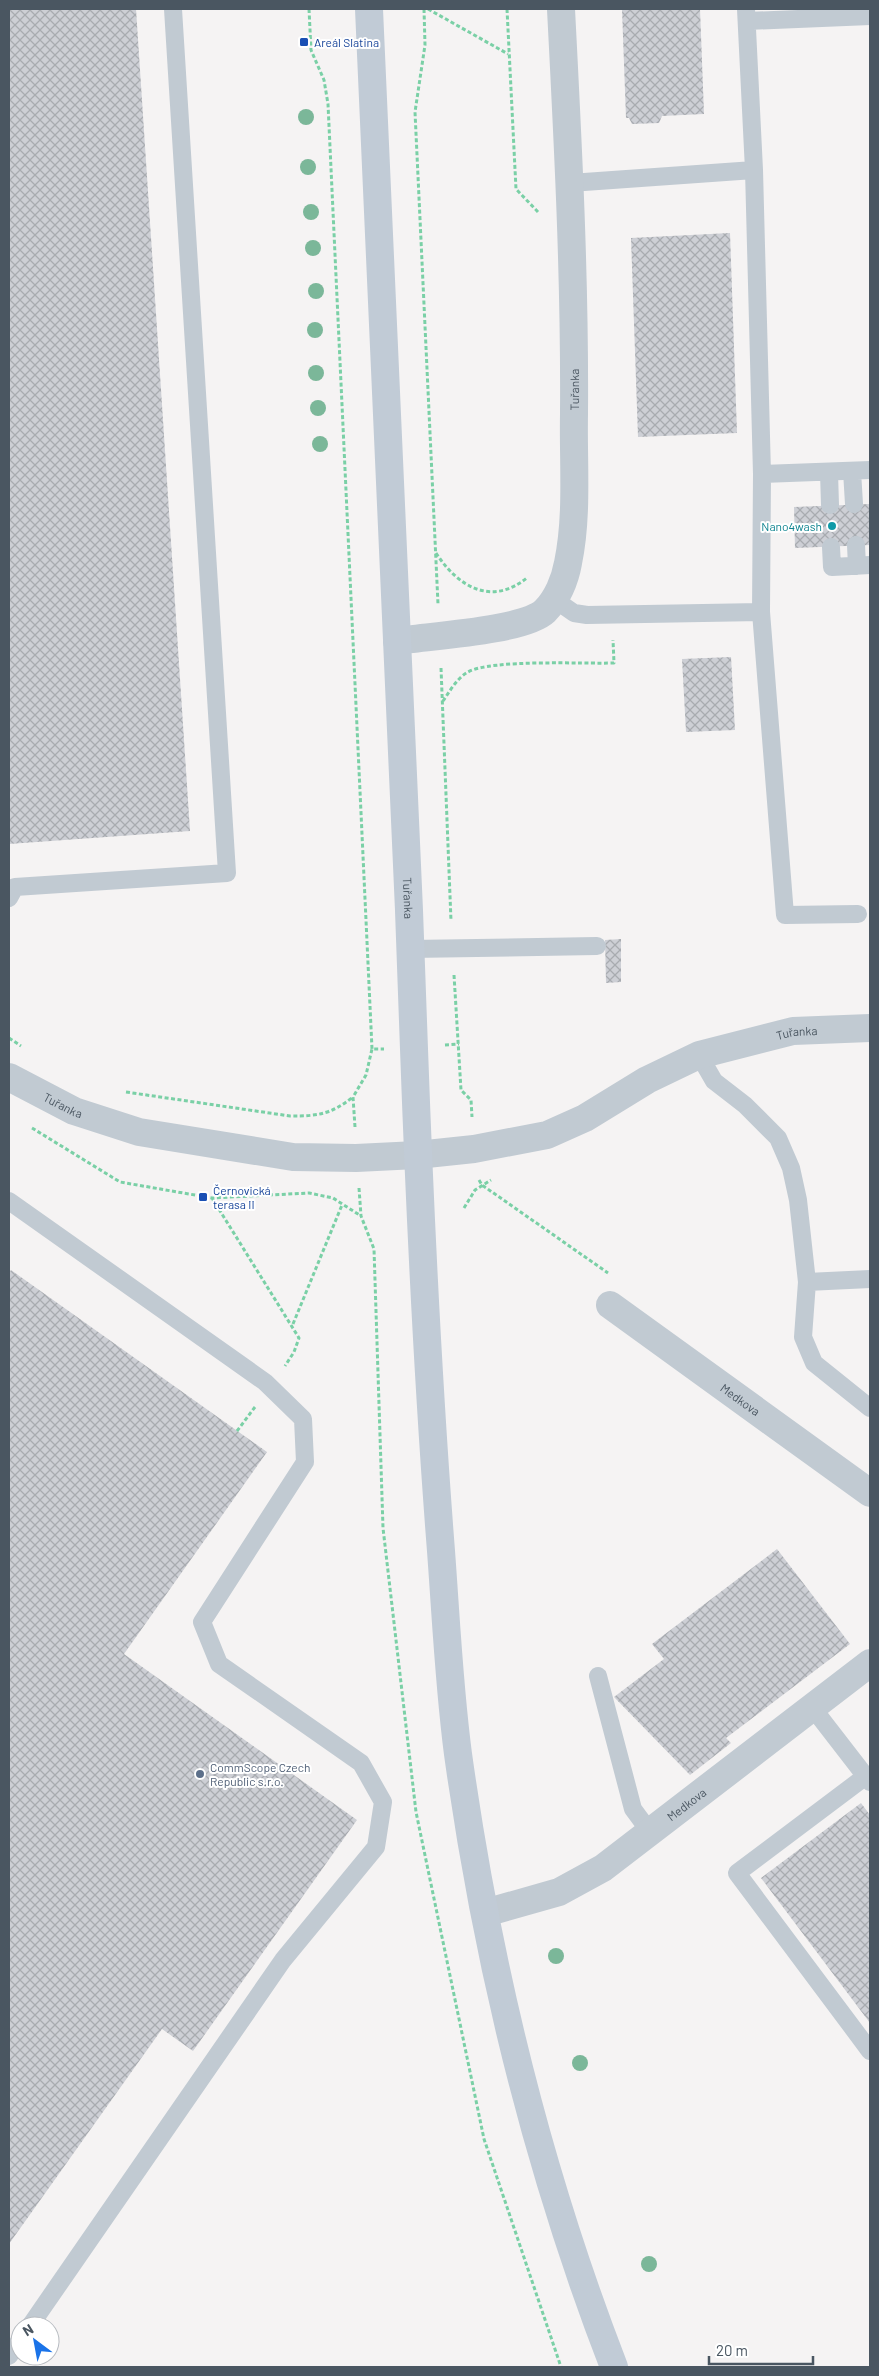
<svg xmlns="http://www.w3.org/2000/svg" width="879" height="2376" font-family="Barlow,sans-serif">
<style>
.building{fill:url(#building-cross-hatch)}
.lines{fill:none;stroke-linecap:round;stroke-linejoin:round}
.path{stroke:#7ad0a6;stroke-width:3;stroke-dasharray:4 2.5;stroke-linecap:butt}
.lane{stroke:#c1cad2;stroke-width:18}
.street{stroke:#c1cad2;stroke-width:28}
.secondary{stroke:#c1cbd6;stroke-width:28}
.tree{fill:#7bb799}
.transit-dot{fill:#1a4fb4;stroke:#fff;stroke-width:2}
.culture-dot{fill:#0f9aa8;stroke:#fff;stroke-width:2}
.service-dot{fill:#5c6f8a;stroke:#fff;stroke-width:2}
.labels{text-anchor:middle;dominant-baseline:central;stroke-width:4;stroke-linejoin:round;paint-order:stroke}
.transit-label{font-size:12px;fill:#164399;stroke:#fff;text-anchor:start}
.street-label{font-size:12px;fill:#4a5661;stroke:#fff}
.culture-label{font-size:12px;fill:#0d838f;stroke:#fff;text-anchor:end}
.service-label{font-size:12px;fill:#4e5e75;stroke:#fff;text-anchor:start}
</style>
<defs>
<pattern id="building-cross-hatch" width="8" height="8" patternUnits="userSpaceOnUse" patternTransform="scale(1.25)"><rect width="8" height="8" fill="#cdcfd5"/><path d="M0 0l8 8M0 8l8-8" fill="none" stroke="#a8abb0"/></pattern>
</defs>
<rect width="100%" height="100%" fill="#f5f3f3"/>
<path class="building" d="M9 9H136L190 831 9 844Z
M622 9H700L704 114 662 116 659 123 632 124 629 118H626Z
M730 233 737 433 638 437 631 238Z
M870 504V545L795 548 794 507Z
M731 657 735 730 686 732 682 659Z
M621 939V982L606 983 605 940Z
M11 1270 267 1452 124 1654 357 1820 193 2051 162 2029 9 2244V1273Z
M777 1549 850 1644 726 1738 731 1743 690 1775 614 1697 664 1659 652 1644Z
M861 1803 870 1815V2023L761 1878Z"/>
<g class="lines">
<path class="path" d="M309 9 311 50 324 80 328 104 372 1049
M424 9 425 45 415 112 438 604
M428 9 508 54
M507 9 516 189 539 213
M436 553C458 587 492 607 528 577
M441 668 451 921
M443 701C450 691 457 678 468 672 491 659 584 664 614 663L613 640
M454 975 461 1090 471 1100 472 1117
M9 1038 21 1046
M445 1045 459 1044
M126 1092 290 1116C317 1116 330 1115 353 1097
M355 1127 353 1097 366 1075 372 1049H384
M32 1128 120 1182 212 1198 309 1193 333 1198 361 1216
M479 1180 482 1185 608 1273
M359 1188 361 1216 374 1249 383 1528 416 1812 484 2139 561 2367
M212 1198 299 1338 294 1352 285 1366
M464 1208 475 1190 491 1180
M293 1324 342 1205
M237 1431 255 1407"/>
<path class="lane" d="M746 9 754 170 762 474 870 470
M747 21 870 16
M570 183 754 170
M852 471 854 504
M829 472 830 505
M762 474 761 612 785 915 858 914
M856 545 857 566
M831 547 832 567 870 565
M554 599 574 613 587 615 761 612
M9 898 15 887 227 873 173 9
M410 949 597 946
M699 1055 714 1081 745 1105 778 1138 791 1168 798 1200 807 1282 803 1337 814 1363 870 1408
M9 1201 265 1382 303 1419 305 1462 202 1622 219 1664 361 1763 383 1802 376 1847 283 1960 30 2326
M807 1282 870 1279
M598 1676 633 1809 650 1832
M812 1707 870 1782
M866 1776 737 1873 870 2051
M9 2356 20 2340"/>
<g class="street">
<path id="s1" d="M397 641C429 636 524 631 545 611 557 599 565 580 568 563 578 515 573 463 574 414 575 279 568 144 561 9"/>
<path id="s2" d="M9 1077 74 1111 139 1132 293 1157 356 1158 417 1155 474 1149 547 1135 585 1118 647 1080 699 1055 793 1031 870 1028"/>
<path id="s3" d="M610 1305 870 1493"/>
<path id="s4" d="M485 1913 559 1892 603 1868 870 1663"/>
</g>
<path class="secondary" id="s5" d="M369 9C386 355 402 702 414 1049 420 1216 428 1384 441 1551 446 1618 449 1686 458 1754 487 1962 538 2171 614 2367"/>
</g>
<g class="tree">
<circle cx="306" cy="117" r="8"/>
<circle cx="308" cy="167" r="8"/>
<circle cx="311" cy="212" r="8"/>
<circle cx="313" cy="248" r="8"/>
<circle cx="316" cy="291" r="8"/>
<circle cx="315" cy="330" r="8"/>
<circle cx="316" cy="373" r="8"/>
<circle cx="318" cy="408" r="8"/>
<circle cx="320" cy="444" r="8"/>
<circle cx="556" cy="1956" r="8"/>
<circle cx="580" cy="2063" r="8"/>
<circle cx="649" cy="2264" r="8"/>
</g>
<g class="transit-dot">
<rect x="299" y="37" width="10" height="10" rx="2.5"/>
<rect x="198" y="1192" width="10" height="10" rx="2.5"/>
</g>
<circle class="culture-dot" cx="832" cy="526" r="5"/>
<circle class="service-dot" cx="200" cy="1774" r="5"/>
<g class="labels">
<g class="transit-label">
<text x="314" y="42">Areál Slatina</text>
<text x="213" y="1190">Černovická<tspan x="213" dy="14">terasa II</tspan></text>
</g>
<g class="street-label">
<text stroke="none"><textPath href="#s1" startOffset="380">Tuřanka</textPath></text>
<text stroke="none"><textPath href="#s5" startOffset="890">Tuřanka</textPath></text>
<text stroke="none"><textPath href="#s2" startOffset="826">Tuřanka</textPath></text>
<text stroke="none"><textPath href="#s2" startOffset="61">Tuřanka</textPath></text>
<text stroke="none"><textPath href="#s3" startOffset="161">Medkova</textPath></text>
<text stroke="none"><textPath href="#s4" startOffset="232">Medkova</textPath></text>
</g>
<g class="culture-label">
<text x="822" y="526">Nano4wash</text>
</g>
<g class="service-label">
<text x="210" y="1767">CommScope Czech<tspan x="210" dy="14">Republic s.r.o.</tspan></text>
</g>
</g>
<rect width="879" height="2376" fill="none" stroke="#4a5661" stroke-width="20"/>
<g transform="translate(35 2341) rotate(328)"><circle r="24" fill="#ffffff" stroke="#b7bbc0"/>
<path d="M0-4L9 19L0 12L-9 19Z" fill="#1a73e8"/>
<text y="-8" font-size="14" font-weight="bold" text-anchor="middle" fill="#4a5661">N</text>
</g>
<path d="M709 2356v8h104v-8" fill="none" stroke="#4a5661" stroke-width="2.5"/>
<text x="716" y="2356" font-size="15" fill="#4a5661" stroke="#ffffff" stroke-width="4" paint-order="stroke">20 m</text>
</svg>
